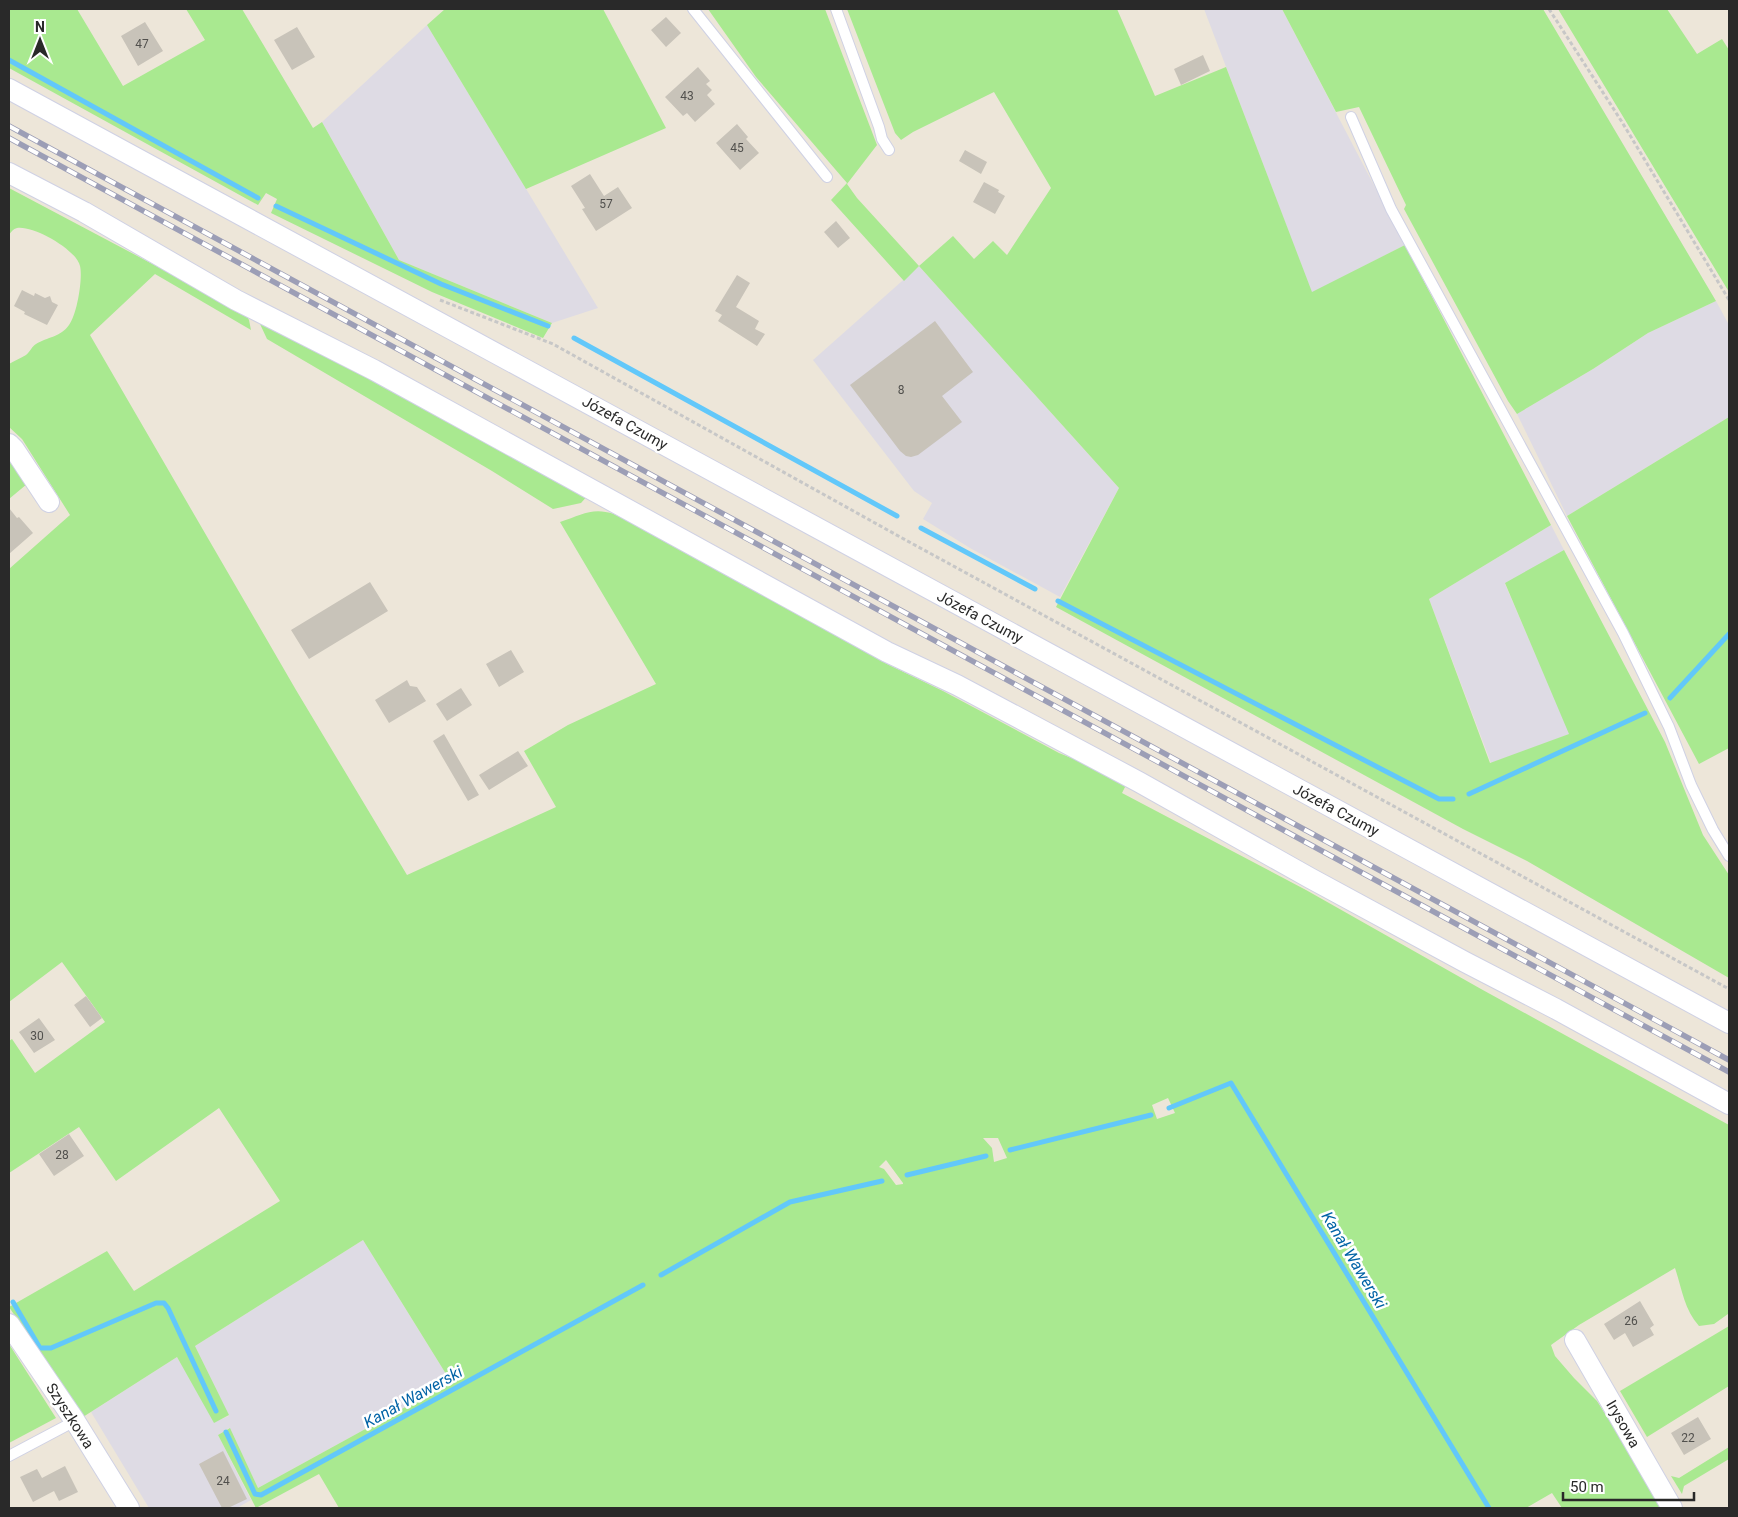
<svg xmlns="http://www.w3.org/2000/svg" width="1738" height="1517" font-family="Roboto,sans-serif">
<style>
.industrial{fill:#dedbe4}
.green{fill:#a9e990;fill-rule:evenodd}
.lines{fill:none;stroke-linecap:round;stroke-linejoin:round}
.stream{stroke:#62c8fa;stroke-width:5}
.building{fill:#c8c3b9}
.lane-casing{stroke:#cfd1e4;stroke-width:12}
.street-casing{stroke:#cfd1e4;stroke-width:22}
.path{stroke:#c7c7c7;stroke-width:3;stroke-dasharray:4 2.5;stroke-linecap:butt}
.lane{stroke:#fff;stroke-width:10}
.street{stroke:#fff;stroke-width:20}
.rail-casing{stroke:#9c9eb6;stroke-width:5.5}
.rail{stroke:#fff;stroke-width:4;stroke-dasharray:11;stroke-linecap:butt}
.labels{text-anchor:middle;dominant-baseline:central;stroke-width:5;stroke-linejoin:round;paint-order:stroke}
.number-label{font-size:12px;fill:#51504d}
.street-label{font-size:15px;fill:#292929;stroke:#fff}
.water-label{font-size:16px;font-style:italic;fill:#0163a6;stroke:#fff}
</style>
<rect width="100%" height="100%" fill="#ede6d9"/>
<path class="industrial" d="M1204 9H1282L1405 245 1312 293Z
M427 25 598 308 552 323 399 260 322 122Z
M919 266 1119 488 1060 597 970 548 923 519 932 503 914 491 813 360Z
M1716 301 1729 325V417L1567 516 1517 414 1593 369 1648 333Z
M1551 525 1564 550 1505 584 1570 734 1491 763 1429 599Z
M363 1240 451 1382 258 1488 229 1428 218 1435 251 1500 237 1508H149L91 1412 177 1357 214 1422 229 1416 195 1346Z"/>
<path class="green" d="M9 9H77L123 86 205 40 186 9H242L313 128 322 122 399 260 552 323 543 338 432 292 271 213 277 199 266 193 258 205 9 68Z
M445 9H603L666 128 526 189 427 25Z
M708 9H825L877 145 847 184 857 198 919 266 953 236 974 259 993 241 1007 255 1051 188 994 92 913 132 901 140 895 133 847 9H1117L1155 96 1226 67 1312 292 1405 245 1551 525 1429 599 1490 763 1569 734 1505 583 1564 550 1665 742 1703 835 1729 875V978L1527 861 1463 829 1056 607 1119 488 919 266 904 281 831 200 847 183 756 77Z
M1282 9H1543L1716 301 1648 333 1593 369 1517 414 1508 401 1404 209 1406 205 1359 107 1336 112Z
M1558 9H1667L1697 54 1722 39 1729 50V292Z
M9 188 245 313 249 320 251 330 155 274 90 335 296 690 407 875 556 807 524 751 568 725 656 684 560 522C582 515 592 507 614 514L701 558 887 664 943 691 1059 753 1128 781 1122 793 1306 890 1481 989 1729 1125V1316L1728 1314 1714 1324 1699 1326C1684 1309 1682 1289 1675 1268L1579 1325 1551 1345 1555 1356 1574 1378 1597 1401 1663 1505 1664 1508H1562L1552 1493 1526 1508H339L319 1474 256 1508 218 1435 230 1428 258 1488 451 1382 363 1240 195 1346 229 1415 214 1423 177 1357 83 1417 9 1307 107 1251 134 1291 280 1201 219 1108 116 1181 79 1127 9 1173V1041L12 1039 35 1073 105 1022 62 962 9 1002V569L70 515 22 439 9 427V364C14 361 21 358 26 355 30 352 32 346 36 344 47 337 61 337 69 325 77 315 83 278 80 266 77 250 33 225 17 228 13 229 11 232 9 235ZM1168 1098 1175 1113 1157 1119 1152 1105ZM983 1138H998L1007 1158 994 1162 992 1148ZM886 1160 903 1183V1184L896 1185 884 1169 879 1167Z
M262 320 589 494 581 503 553 509 492 471 267 339 260 324Z
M1729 417V748L1699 764 1567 516Z
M9 454 27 484 9 499Z
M1729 1326V1386L1647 1437 1620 1391Z
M9 1344 56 1418 9 1443Z
M1729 1447V1459L1684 1486 1682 1494 1671 1476 1679 1478Z"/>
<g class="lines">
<path class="stream" d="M9 60 258 198
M276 206 441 284 548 326
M574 338 897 516
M921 528 1035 589
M1058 601 1439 799H1453
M1670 698 1729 634
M1469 794 1645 713
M1169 1108 1231 1083 1489 1508
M1010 1150 1151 1115
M907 1175 986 1156
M661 1275 790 1202 882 1181
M13 1302 40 1348H51L156 1303H164L168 1308 216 1411
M226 1432 255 1494 261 1495 643 1285"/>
</g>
<path class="building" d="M666 17 681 33 666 47 651 30Z
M145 22 163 51 138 66 121 36Z
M297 27 315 57 292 70 274 40Z
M1203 55 1210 71 1181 85 1174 69Z
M698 67 710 81 706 84 712 90 707 95 715 104 695 122 687 113 683 116 665 97Z
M737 124 748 137 746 139 759 153 740 170 716 143Z
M965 150 987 162 981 174 959 161Z
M590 174 604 196 618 187 632 208 596 231 582 209 585 208 571 186Z
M984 182 999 190 998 192 1005 196 995 214 973 202Z
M836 221 850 238 838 248 824 232Z
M737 275 750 283 736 307 759 321 755 329 765 334 757 346 718 321 722 315 715 311Z
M22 290 34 296 35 293 45 298 50 296 52 302 58 305 47 325 24 314 25 312 14 306Z
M935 321 973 372 942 396 962 422 918 455 911 457 906 456 900 451 850 385Z
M9 508 17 518 19 517 33 533 9 554Z
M370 582 388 611 309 659 291 630Z
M511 650 524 672 499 687 486 664Z
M407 680 410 686 417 687 426 701 389 723 375 700Z
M461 688 472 705 447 721 436 704Z
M444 734 479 795 468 801 433 741Z
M518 751 528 766 489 790 479 775Z
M86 996 102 1018 90 1027 74 1005Z
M39 1018 55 1040 34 1053 19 1032Z
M69 1134 84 1156 54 1176 39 1154Z
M1640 1301 1654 1325 1650 1328 1654 1335 1633 1347 1625 1333 1614 1340 1604 1324Z
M1698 1417 1711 1439 1684 1455 1671 1433Z
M223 1451 247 1499 228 1508H222L199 1464Z
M65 1466 78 1492 59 1501 54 1491 33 1502 20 1477 37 1469 42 1478Z"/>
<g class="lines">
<defs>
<path id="lane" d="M693 9 827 177
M836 9 879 127 882 139 889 150
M1351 117 1391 209 1623 633 1669 727 1691 785 1713 830 1729 856
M9 1456 75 1421"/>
<path id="street" d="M9 89 1729 1023
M9 173 84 212 236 300 374 370 887 652 957 685 1139 782 1310 878 1465 962 1556 1009 1729 1104
M9 444 14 449 49 502
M9 1324 75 1421 129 1508
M1575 1340 1672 1508"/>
</defs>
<use href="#lane" class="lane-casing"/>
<use href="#street" class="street-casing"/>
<path class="path" d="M1549 9 1622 122 1729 300
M440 300 553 344 902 538 1729 989"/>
<use href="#lane" class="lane"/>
<use href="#street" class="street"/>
<defs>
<path id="rail" d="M9 126 1729 1060
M9 138 1729 1072"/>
</defs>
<use href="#rail" class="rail-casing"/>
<use href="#rail" class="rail"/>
</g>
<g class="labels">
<g class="number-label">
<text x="142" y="44">47</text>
<text x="687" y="96">43</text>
<text x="737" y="148">45</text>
<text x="606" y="204">57</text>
<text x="901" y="390">8</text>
<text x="37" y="1036">30</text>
<text x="62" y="1155">28</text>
<text x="1631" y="1321">26</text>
<text x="1688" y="1438">22</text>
<text x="223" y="1481">24</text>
</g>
<g class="street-label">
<text transform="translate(625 423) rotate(29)">Józefa Czumy</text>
<text transform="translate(980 617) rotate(28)">Józefa Czumy</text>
<text transform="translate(1336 810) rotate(28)">Józefa Czumy</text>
<text transform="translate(70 1416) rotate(57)">Szyszkowa</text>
<text transform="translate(1623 1424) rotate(60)">Irysowa</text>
</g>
<g class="water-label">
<text transform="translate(1354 1260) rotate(59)">Kanał Wawerski</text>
<text transform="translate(413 1397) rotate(-29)">Kanał Wawerski</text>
</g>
</g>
<rect width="1738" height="1517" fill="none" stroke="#292929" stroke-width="20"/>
<g transform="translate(40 40)" stroke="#ffffff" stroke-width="4" paint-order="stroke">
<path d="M0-4L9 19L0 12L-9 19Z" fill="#292929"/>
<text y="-8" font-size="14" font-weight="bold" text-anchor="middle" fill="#292929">N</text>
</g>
<path d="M1563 1492v8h131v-8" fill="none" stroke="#292929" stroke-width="2.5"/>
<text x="1570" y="1492" font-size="15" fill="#292929" stroke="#ffffff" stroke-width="4" paint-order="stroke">50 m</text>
</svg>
